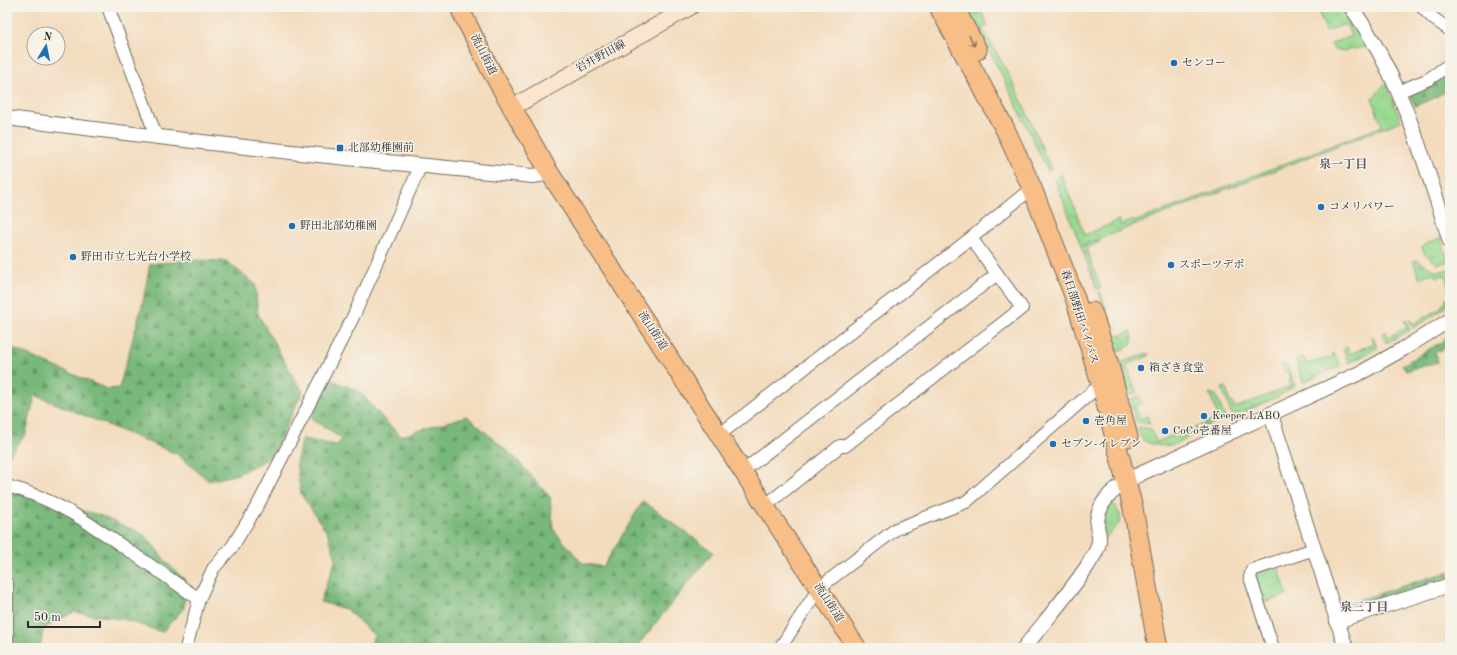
<svg xmlns="http://www.w3.org/2000/svg" width="1457" height="655" font-family="'Old Standard TT','Noto Serif JP',serif">
<style>
.grass{fill:url(#grass-tufts);stroke:#60825d}
.forest{fill:url(#forest-firs);stroke:#527252}
.garden{fill:url(#garden-dots);stroke:#60825d}
.lines{fill:none;stroke-linecap:round;stroke-linejoin:round}
.minor-casing{stroke:#71695e;stroke-width:14}
.tertiary-casing{stroke:#71695e;stroke-width:16}
.secondary-casing{stroke:#71695e;stroke-width:18}
.primary-casing{stroke:#71695e;stroke-width:20}
.trunk-casing{stroke:#71695e;stroke-width:21}
.minor{stroke:#fff;stroke-width:12}
.tertiary{stroke:#fff;stroke-width:14}
.secondary{stroke:#fce5cf;stroke-width:16}
.primary{stroke:#f7be87;stroke-width:18}
.trunk{stroke:#f7be87;stroke-width:19}
.oneway{stroke:#917459}
.poi-dot{fill:#1f6fb2;stroke:#f7f3e8;stroke-width:1.5}
.labels{text-anchor:middle;dominant-baseline:central;stroke-width:3;stroke-linejoin:round;paint-order:stroke}
.street-label{font-size:11px;fill:#2b2b2b;stroke:#f7f3e8}
.poi-label{font-size:11px;fill:#2b2b2b;stroke:#f7f3e8;text-anchor:start}
.neighbourhood-label{font-size:12px;font-weight:bold;fill:#5c5465;stroke:#f7f3e8}
</style>
<defs>
<pattern id="grass-tufts" width="24" height="20" patternUnits="userSpaceOnUse"><rect width="24" height="20" fill="#96d88f"/><path d="M3 7l-1-3M5 7V3M7 7l1-3M15 17l-1-3M17 17v-4M19 17l1-3" fill="none" stroke="#81ba7c"/></pattern>
<pattern id="forest-firs" width="22" height="20" patternUnits="userSpaceOnUse"><rect width="22" height="20" fill="#78b87a"/><path d="M5 1l3.5 6h-7zM16 11l3.5 6h-7z" fill="#639664"/></pattern>
<pattern id="garden-dots" width="8" height="8" patternUnits="userSpaceOnUse"><rect width="8" height="8" fill="#96d88f"/><path d="M2 2h.1M6 6h.1" fill="none" stroke="#81ba7c" stroke-width="1.8" stroke-linecap="round"/></pattern>
</defs>
<rect width="100%" height="100%" fill="#f7f3e8"/>
<filter id="ink" filterUnits="userSpaceOnUse"><feTurbulence type="fractalNoise" baseFrequency=".025" numOctaves="2"/><feDisplacementMap in="SourceGraphic" scale="8" xChannelSelector="R" yChannelSelector="G"/><feConvolveMatrix kernelMatrix="1 2 1 2 8 2 1 2 1" color-interpolation-filters="sRGB"/></filter>
<filter id="wash" filterUnits="userSpaceOnUse"><feTurbulence type="fractalNoise" baseFrequency=".012" numOctaves="4" result="noise"/><feDisplacementMap in="SourceGraphic" scale="16" xChannelSelector="R" yChannelSelector="G"/><feGaussianBlur stdDeviation="0.9" result="paint"/><feColorMatrix in="noise" values="0 0 0 0 0 0 0 0 0 0 0 0 0 0 0 0 0 1.4 0 .05"/><feComposite in="paint" operator="in"/></filter>
<g filter="url(#wash)">
<rect width="100%" height="100%" fill="#f3dcbe"/>
<path class="grass" d="M965 7H979L988 25 982 29C1012 74 1030 120 1051 169L1048 171 1001 73Z
M1317 7H1341L1367 47 1342 51 1333 48 1331 44 1351 36 1346 24 1326 31Z
M1386 83 1401 121 1081 246 1055 180 1061 174 1085 235 1119 220 1121 225 1131 221H1137L1382 126 1372 99Z
M1441 238 1448 261 1438 264 1424 253 1422 247 1428 243Z
M1417 260 1435 271 1450 270V292L1445 275 1437 277 1436 275 1429 274 1419 278 1413 261Z
M1450 296V303L1445 308 1413 328 1409 318 1413 324 1441 308V306L1446 303V298Z
M1406 319 1410 330 1386 343 1382 335 1385 331 1389 337 1407 327 1404 320Z
M1372 337 1373 338 1378 348 1349 363 1344 352V349L1347 347 1350 354 1374 343Z
M1148 353 1149 356 1126 365 1137 393 1129 395 1120 363Z
M1332 353 1335 354 1340 366 1303 382 1296 362 1297 359 1304 357 1306 364 1333 357Z
M1286 364 1287 365 1295 386 1277 397 1248 410 1232 415 1222 388 1226 387 1230 402H1233L1235 408 1291 386 1289 380H1291L1288 372H1285L1282 365Z
M1209 393 1216 395 1225 418 1209 425 1197 433 1195 428 1219 418Z
M1139 396 1142 403 1135 406 1140 419 1147 416 1150 424 1136 422 1130 399Z
M1138 427 1151 429 1156 442 1190 429 1193 435C1186 438 1179 443 1172 445 1163 447 1149 445 1142 439 1139 436 1139 431 1138 427Z
M1113 504 1121 516 1119 524 1105 538C1104 526 1102 513 1113 504Z
M1278 566 1287 595 1263 603 1255 577 1257 573Z"/>
<path class="forest" d="M1450 71V89L1432 99 1415 106 1411 96 1412 91Z
M192 260 226 261 255 284 258 314 292 375 303 391 271 457 238 474 209 481 177 454 35 395 26 434 7 458V346L107 389 119 388 142 306 150 264Z
M1450 337V347L1435 352 1438 362 1406 371 1402 365Z
M330 379 360 392 388 424 401 436 467 416 515 458 550 497 553 529 582 563 603 567 643 501 713 552 638 645 640 648H370L374 635 346 609 320 602 336 559 328 534 301 494 296 463 302 439 337 445 342 439 311 418Z
M10 491 99 515 145 535 167 563 185 580 184 608 162 632 126 620 75 612 55 621 43 630 40 648H7V506Z
M1450 571V579L1350 612 1341 608 1340 606Z"/>
<path class="garden" d="M1099 239 1100 242 1086 248 1101 288 1097 289 1081 246Z
M1099 292H1100L1112 323 1109 324Z
M1131 331 1133 339 1131 345 1117 352 1113 338Z"/>
</g>
<g filter="url(#ink)">
<g class="lines">
<defs>
<path id="minor" d="M108 7 157 138
M1422 7 1434 19 1450 30
M1398 92 1429 79 1450 64
M719 435 971 238 1032 188
M743 471 997 274
M7 486C52 497 91 524 128 550 152 566 175 583 199 599
M765 506 840 446H845L1022 308 971 238
M7 584V648
M186 648 199 599 213 569 232 547 259 503 354 315 421 165
M780 648 819 588 896 529 966 502 1101 384
M1273 648 1250 577 1252 570 1314 549"/>
<path id="tertiary" d="M1351 7C1401 76 1424 161 1450 241
M7 118C182 141 357 160 532 176L540 175 549 172
M1271 415 1346 648
M1337 621 1450 585
M1024 648C1045 621 1069 594 1088 565 1092 558 1099 549 1099 540 1100 535 1097 530 1097 525 1097 499 1118 486 1138 475L1364 371 1403 349 1450 320"/>
<path id="secondary" d="M511 108 690 7"/>
<path id="primary" d="M459 7 489 67 549 172 857 648"/>
<path id="trunk" d="M939 7 1005 129 1032 188 1075 298 1101 384 1133 508 1158 648
M954 7 977 50
M1092 312 1108 361 1128 437"/>
</defs>
<use href="#minor" class="minor-casing"/>
<use href="#tertiary" class="tertiary-casing"/>
<use href="#secondary" class="secondary-casing"/>
<use href="#primary" class="primary-casing"/>
<use href="#trunk" class="trunk-casing"/>
<use href="#minor" class="minor"/>
<use href="#tertiary" class="tertiary"/>
<use href="#secondary" class="secondary"/>
<use href="#primary" class="primary"/>
<use href="#trunk" class="trunk"/>
</g>
<defs><path id="oneway-shaft" d="M-6 0H5M1.5-3L5.5 0L1.5 3" fill="none" stroke-width="1.6" stroke-linecap="round" stroke-linejoin="round"/></defs>
<use class="oneway" href="#oneway-shaft" transform="translate(972 41) rotate(63)"/>
</g>
<g class="poi-dot">
<circle cx="1174" cy="63" r="4"/>
<rect x="336" y="144" width="8" height="8" rx="2"/>
<circle cx="1321" cy="207" r="4"/>
<circle cx="292" cy="226" r="4"/>
<circle cx="73" cy="257" r="4"/>
<circle cx="1171" cy="265" r="4"/>
<circle cx="1141" cy="368" r="4"/>
<circle cx="1204" cy="416" r="4"/>
<circle cx="1086" cy="421" r="4"/>
<circle cx="1165" cy="431" r="4"/>
<circle cx="1053" cy="444" r="4"/>
</g>
<g class="labels">
<g class="street-label">
<text transform="translate(483 55) rotate(63)">流山街道</text>
<text transform="translate(601 57) rotate(-29)">岩井野田線</text>
<text transform="translate(1079 317) rotate(72)">春日部野田バイパス</text>
<text transform="translate(652 331) rotate(57)">流山街道</text>
<text transform="translate(828 603) rotate(57)">流山街道</text>
</g>
<g class="poi-label">
<text x="1182" y="63">センコー</text>
<text x="348" y="148">北部幼稚園前</text>
<text x="1329" y="207">コメリパワー</text>
<text x="300" y="226">野田北部幼稚園</text>
<text x="81" y="257">野田市立七光台小学校</text>
<text x="1179" y="265">スポーツデポ</text>
<text x="1149" y="368">箱ざき食堂</text>
<text x="1212" y="416">Keeper LABO</text>
<text x="1094" y="421">壱角屋</text>
<text x="1173" y="431">CoCo壱番屋</text>
<text x="1061" y="444">セブン-イレブン</text>
</g>
<g class="neighbourhood-label">
<text x="1343" y="165">泉一丁目</text>
<text x="1364" y="608">泉三丁目</text>
</g>
</g>
<rect width="1457" height="655" fill="none" stroke="#f7f3e8" stroke-width="24"/>
<g transform="translate(46 46) rotate(10)"><circle r="19" fill="#f7f3e8" stroke="#a5a39c"/>
<path d="M0-3L7 15L0 10L-7 15Z" fill="#1f6fb2"/>
<text y="-6" font-size="11" font-weight="bold" text-anchor="middle" fill="#2b2b2b">N</text>
</g>
<path d="M28 621v6h72v-6" fill="none" stroke="#2b2b2b" stroke-width="2"/>
<text x="34" y="621" font-size="12" fill="#2b2b2b" stroke="#f7f3e8" stroke-width="3" paint-order="stroke">50 m</text>
</svg>
